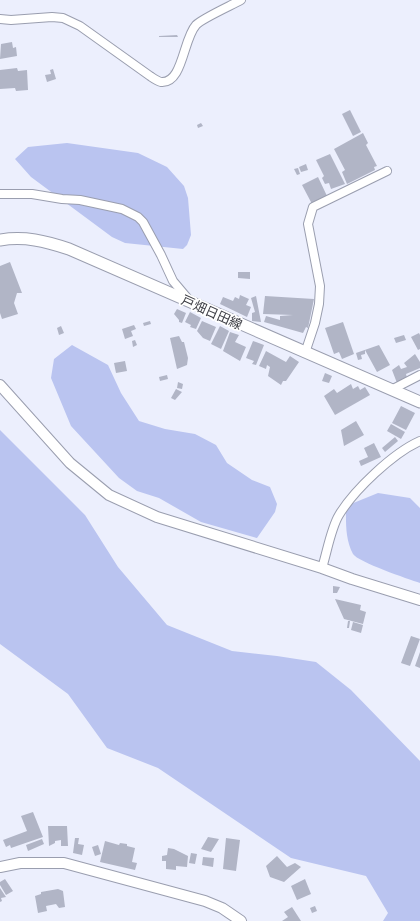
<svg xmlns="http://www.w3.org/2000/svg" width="420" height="921" font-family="Manrope,'Noto Sans JP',sans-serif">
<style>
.green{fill:#bac4f0}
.building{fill:#b1b5c6}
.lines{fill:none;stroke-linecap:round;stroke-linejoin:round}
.minor-casing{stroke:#9a9eaf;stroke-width:10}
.tertiary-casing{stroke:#9a9eaf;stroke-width:12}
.secondary-casing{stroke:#9a9eaf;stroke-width:13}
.minor{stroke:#fff;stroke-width:8}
.tertiary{stroke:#fff;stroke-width:10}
.secondary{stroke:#fff;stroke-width:11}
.labels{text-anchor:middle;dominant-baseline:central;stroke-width:3.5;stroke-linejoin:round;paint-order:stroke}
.street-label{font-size:13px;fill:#3b3c43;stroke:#fff}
</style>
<rect width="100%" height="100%" fill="#eceffd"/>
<path class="green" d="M67 143 138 153 167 167 184 186 188 198 191 235 187 245 183 249 125 243 112 237 31 177 15 159 28 147Z
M72 345 108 365 121 393 139 421 165 429 195 434 216 445 227 463 252 480 270 487 277 504 275 512 257 538 201 522 159 498 137 491 119 478 71 426 51 378 54 359Z
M0 430 85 515 118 567 167 625 232 651 277 656 316 662 351 690 420 761V921H383L388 913 366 876 291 858 158 768 107 748 68 694 0 644Z
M378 493 410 498 420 508V583C408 579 358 562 353 554 345 539 346 522 346 506Z"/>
<path class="building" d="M177 35 178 37H159V36Z
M12 42 13 48 16 47 17 56 0 59 1 44Z
M17 68 18 71 27 70 28 90 16 91 15 88 0 89V70Z
M53 69 56 79 47 82 45 75 51 74 50 70Z
M350 110 361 132 353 136 342 114Z
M201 123 203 126 198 128 197 125Z
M363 133 368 143 366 145 377 166 374 167 375 170 347 184 342 172 345 170 334 149Z
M330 154 345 184 331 189 329 183 325 184 322 178 324 176 316 160Z
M306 164 308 170 301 172 299 167Z
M298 168 300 174 297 175 294 169Z
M318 177 327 196 312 204 302 185Z
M10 262 22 293H17L14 303 18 314 2 319 0 313V266Z
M238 272H250V279L238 278Z
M240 295 249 299 246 305 251 307 247 317 220 304 223 297 233 301 235 297 239 299Z
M256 296 261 322 252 321V313L255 312 251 298Z
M265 296 314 299 308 328 306 327 303 333 264 322 266 316 280 320V316L293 315 263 314Z
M177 309 186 313 182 323 179 322V320L174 314Z
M190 312 201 318 196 329 190 327 191 325 185 322Z
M150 321 151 324 144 326 143 323Z
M202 321 216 327 210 341 203 338 197 331Z
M343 322 354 354 342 359 339 352 334 354 325 328Z
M134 325 136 329 131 331 133 336 125 339 122 329Z
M61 326 64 333 59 335 57 328Z
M220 326 229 331 221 349 211 344Z
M230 332 239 335 235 342 246 347 240 361 223 351Z
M419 333 420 335V349L418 350 411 337Z
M404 335 406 340 396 343 394 338Z
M179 336 182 342H184L188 358 187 365 177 369 170 338Z
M135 340 137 345 133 347 132 341Z
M253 341 264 345 256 365 252 364 254 361 246 358Z
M379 345 390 365 377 372 365 350V354L361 355 362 359 358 360 356 353Z
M266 351 286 362 290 356 299 362 286 381H283L281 385 268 376 270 367 267 365 266 369 259 366Z
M415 354 420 362V368L406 374 407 378 397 383 392 370 399 365 401 369 407 367 404 363Z
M125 361 127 371 116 373 114 363Z
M325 373 332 376 329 383 322 381Z
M167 375 168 379 160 381 159 377Z
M178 382 183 384 182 389 177 388Z
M351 384 353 389 358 386 360 390 365 387 370 395 335 415 324 396 334 389 337 393Z
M176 389 182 392 175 400 171 398Z
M401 406 415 413 406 430 392 423Z
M356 421 364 435 344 446 341 430Z
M391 424 405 432 401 439 387 431Z
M395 437 398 441 385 452 382 448Z
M374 443 381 457 361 466 359 461 368 457 364 448Z
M333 586 340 587 337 593H333Z
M335 599 361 605 360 610 366 612 363 624 344 619Z
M348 621H350L349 628H347Z
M353 622 363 625 361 633 351 630Z
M411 636 420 639 410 666 401 663Z
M420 652V668L415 666Z
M33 812 43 837 11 848 10 845 6 847 3 840 27 831 21 816Z
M48 826H67L68 846H61V840L55 841V843L49 846Z
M208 837 219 839 211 852 201 849Z
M75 838H79L78 844 84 845 82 855 73 853Z
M226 838 240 840 236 871 223 869Z
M42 839 44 844 28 851 26 845Z
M105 841 119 845 120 843 127 844V846L135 848 132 862 137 863 135 870 100 862Z
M98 845 101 854 95 856 92 847Z
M168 848 174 849 188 856 187 867 176 866V870L166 869V861H162V856L167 855Z
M191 853 197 854 195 864 189 863Z
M277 856 287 867 295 863 301 867 284 882 270 877 266 866Z
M203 857 214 858 213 867 202 865Z
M5 879 13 891 6 895 0 885V882Z
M305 879 311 894 297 900 291 886Z
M0 888 6 897 1 898 2 901 0 902Z
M58 889 63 891 65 907 59 908 56 904 46 906 47 911 38 913 35 896 41 894V892Z
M315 906 317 911 312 913 310 908Z
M292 907 301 921H282L288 917 284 912Z"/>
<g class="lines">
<defs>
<path id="minor" d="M0 19 11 20 52 17 63 18 80 26 150 76C153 78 157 81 161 82 183 84 183 39 196 25 201 19 232 5 241 0
M0 194H32L62 199 80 200 122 209 138 217 143 222 161 255 173 281 189 300
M305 353 315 323 319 304 320 286 308 224 313 207 387 171
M391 390 420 375
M322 568C327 552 331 528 339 515 354 490 393 453 420 441"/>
<path id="tertiary" d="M0 385 70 463 109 495 157 517 322 568 352 579 420 600
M0 867 20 863H64L205 901 222 908 241 921"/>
<path id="secondary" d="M0 240C25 236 45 241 69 249L420 402"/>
</defs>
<use href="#minor" class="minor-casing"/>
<use href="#tertiary" class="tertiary-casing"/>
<use href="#secondary" class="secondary-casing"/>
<use href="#minor" class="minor"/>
<use href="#tertiary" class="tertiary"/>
<use href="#secondary" class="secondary"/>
</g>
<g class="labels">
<g class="street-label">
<text transform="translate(212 312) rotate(24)">戸畑日田線</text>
</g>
</g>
</svg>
